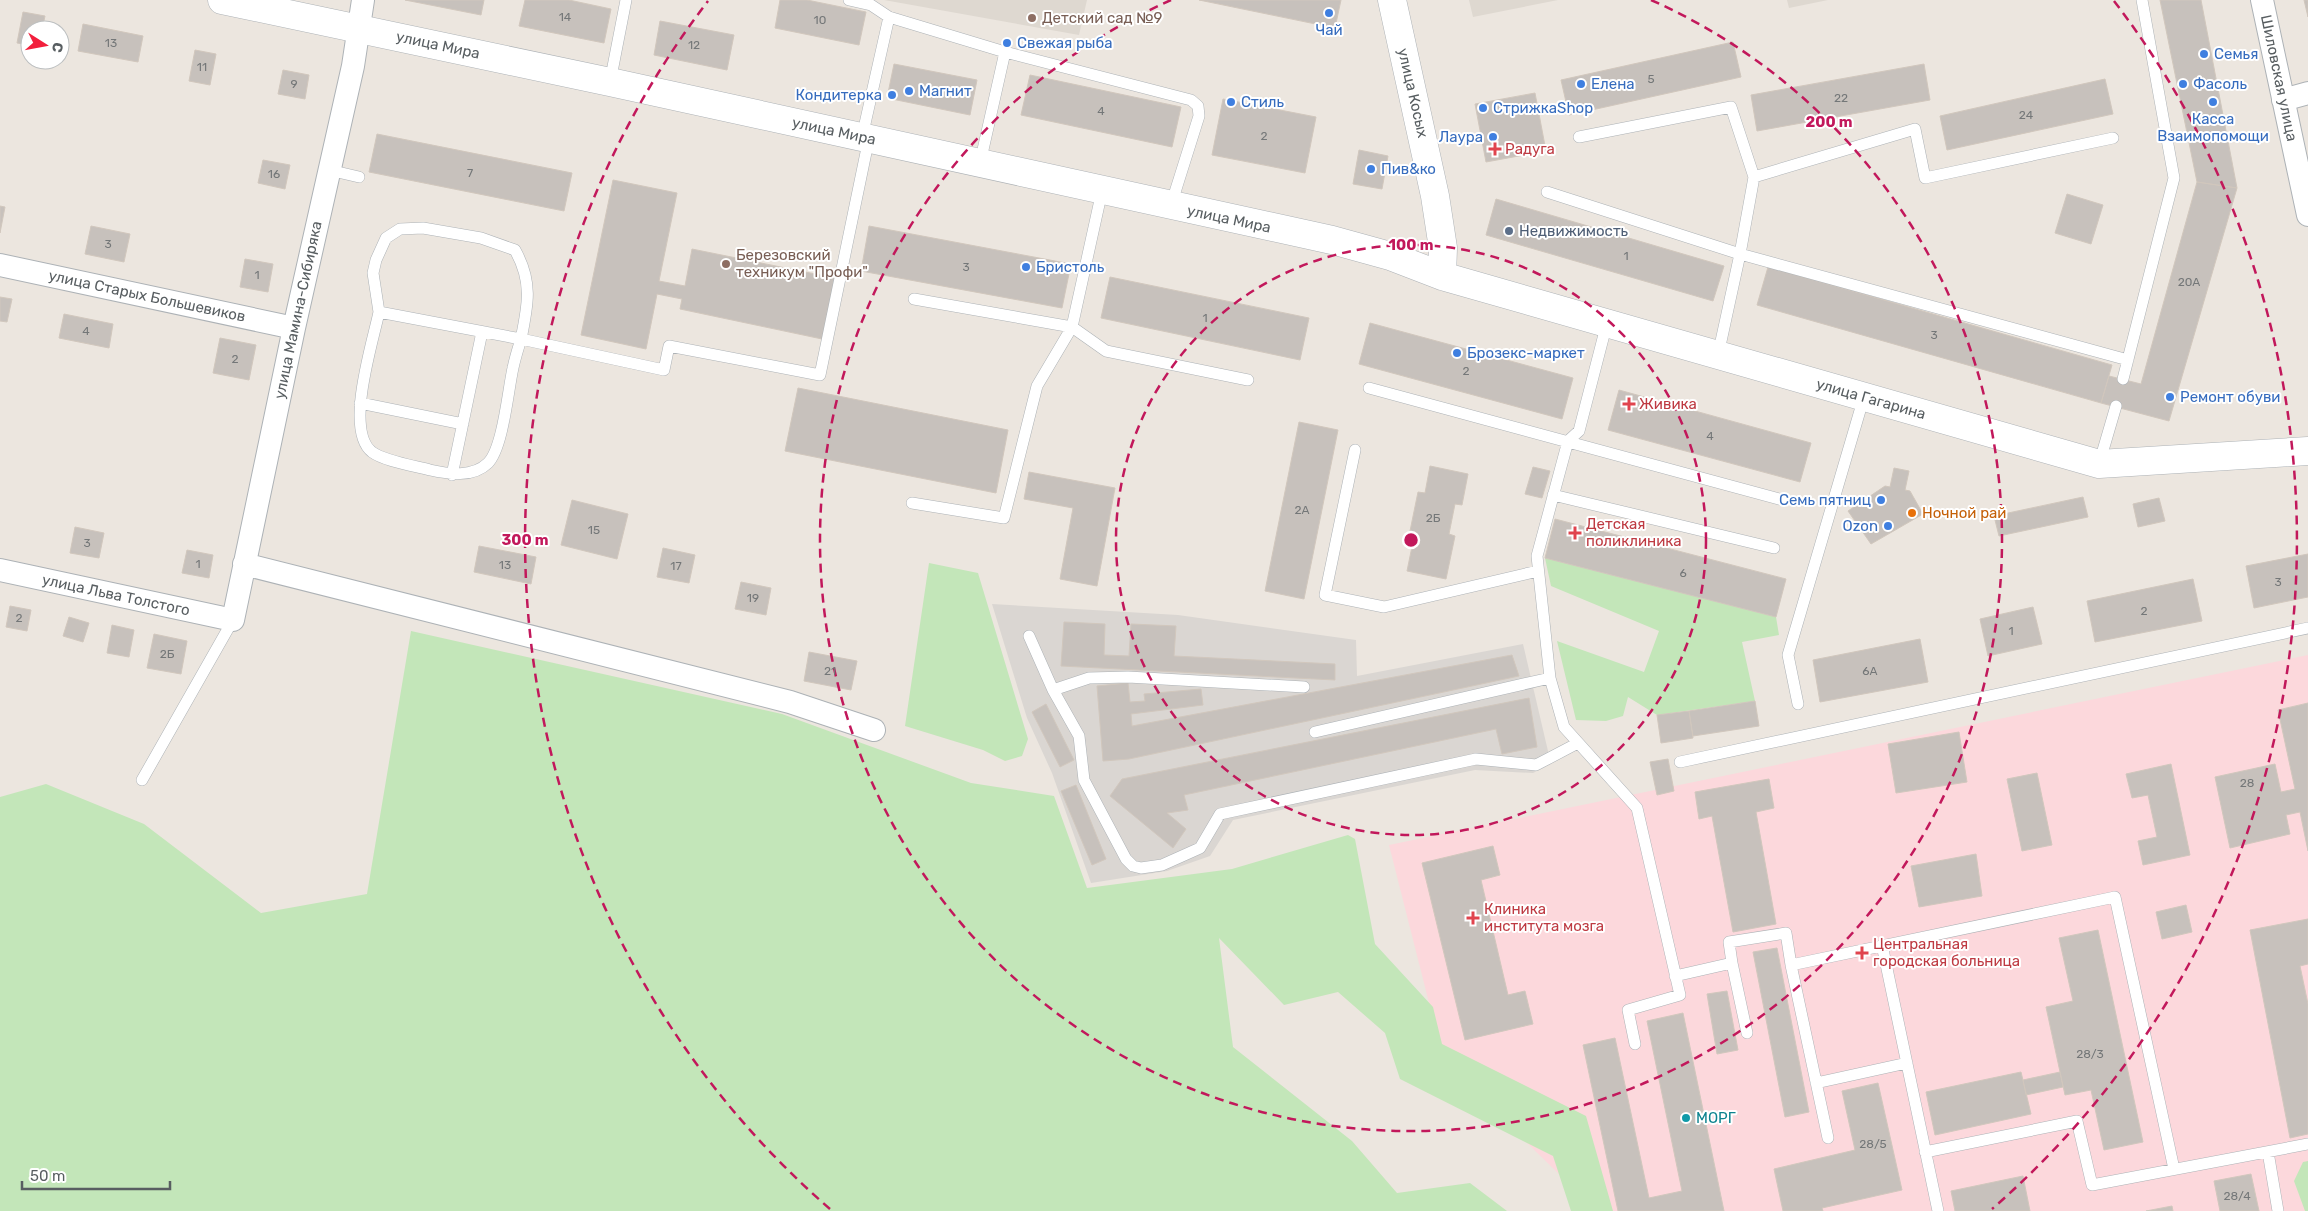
<svg xmlns="http://www.w3.org/2000/svg" width="2308" height="1211" font-family="Rubik,sans-serif">
<style>
.industrial{fill:#dad6d2}
.education{fill:#ded8d0}
.medical{fill:#fcd8dc}
.green{fill:#c3e6b9}
.building{fill:#c7c1bc;stroke:#d1c7bd}
.lines{fill:none;stroke-linecap:round;stroke-linejoin:round}
.service-casing{stroke:#adb2b6;stroke-width:12}
.minor-casing{stroke:#adb2b6;stroke-width:24}
.tertiary-casing{stroke:#adb2b6;stroke-width:29}
.service{stroke:#fff;stroke-width:11}
.minor{stroke:#fff;stroke-width:22}
.tertiary{stroke:#fff;stroke-width:28}
.ring{fill:none;stroke:#c2185b;stroke-width:2.5;stroke-dasharray:9 6}
.shop-dot{fill:#3f7fe0;stroke:#fff;stroke-width:2}
.education-dot{fill:#8d6e63;stroke:#fff;stroke-width:2}
.health-dot{fill:#e0444e;stroke:#fff;stroke-width:2}
.service-dot{fill:#5c6f8a;stroke:#fff;stroke-width:2}
.food-dot{fill:#e8710a;stroke:#fff;stroke-width:2}
.culture-dot{fill:#0f9aa8;stroke:#fff;stroke-width:2}
.labels{text-anchor:middle;dominant-baseline:central;stroke-width:4;stroke-linejoin:round;paint-order:stroke}
.number-label{font-size:12px;fill:#747778}
.education-label{font-size:15px;fill:#785e54;stroke:#fff;text-anchor:start}
.shop-label{font-size:15px;fill:#366cbe;stroke:#fff;text-anchor:start}
.street-label{font-size:15px;fill:#585e61;stroke:#fff}
.health-label{font-size:15px;fill:#be3a42;stroke:#fff;text-anchor:start}
.service-label{font-size:15px;fill:#4e5e75;stroke:#fff;text-anchor:start}
.food-label{font-size:15px;fill:#c56008;stroke:#fff;text-anchor:start}
.culture-label{font-size:15px;fill:#0d838f;stroke:#fff;text-anchor:start}
.centre{fill:#c2185b;stroke:#fff;stroke-width:2.5}
.ring-label{font-size:15px;text-anchor:middle;font-weight:bold;fill:#c2185b;stroke:#fff;stroke-width:4;stroke-linejoin:round;paint-order:stroke}
</style>
<rect width="100%" height="100%" fill="#ece6df"/>
<path class="industrial" d="M992 604 1178 615 1356 640 1357 676 1523 644 1551 764 1533 773 1475 770 1233 820 1210 856 1167 871 1091 883 1052 773 1027 718Z"/>
<path class="education" d="M884 0H1087L1079 35Z
M1469 0H1558L1473 17Z
M1787 0H1828L1789 8Z"/>
<path class="medical" d="M2308 655V1211H1597L1444 1062 1389 845Z"/>
<path class="green" d="M1545 558 1776 617 1779 635 1742 642 1755 701 1657 715 1628 697 1623 716 1606 721 1576 720 1557 641 1644 672 1659 631 1551 586Z
M929 563 978 573 1028 739 1022 756 1005 761 983 750 905 726Z
M411 631 782 714 971 783 1054 796 1087 888 1232 869 1348 835 1355 839 1375 944 1433 1007 1442 1044 1586 1116 1613 1211H1571L1553 1156 1400 1079 1385 1033 1338 992 1284 1005 1219 938 1233 1047 1352 1141 1397 1193 1470 1183 1507 1211H0V797L46 784 144 824 261 913 367 894Z
M2308 1161V1211H2305L2294 1181 2303 1162Z"/>
<path class="building" d="M405 0H484L481 15Z
M525 0H569L611 9 604 43 519 26Z
M780 0H807L866 12 859 45 775 28Z
M1199 0H1341L1335 28Z
M2160 0H2201L2237 188 2197 182Z
M2304 0H2308V17Z
M23 12 45 16 42 30H30V45L17 43Z
M660 21 734 35 727 70 654 55Z
M83 24 143 36 138 62 78 51Z
M1733 42 1741 77 1569 115 1561 80Z
M195 50 216 54 210 85 189 81Z
M894 64 977 80 970 115 887 98Z
M1924 64 1930 100 1757 131 1751 95Z
M283 70 309 75 305 99 278 94Z
M1030 75 1181 107 1172 147 1021 115Z
M2105 79 2113 114 1947 150 1940 116Z
M1535 93 1546 151 1486 162 1475 104Z
M1223 99 1316 117 1305 173 1212 155Z
M377 134 572 173 564 211 369 172Z
M1359 150 1388 156 1382 189 1353 184Z
M263 160 290 165 285 189 258 183Z
M613 180 677 193 659 281 685 286 692 249 835 278 822 339 680 309 682 299 657 294 646 349 581 335Z
M2197 182 2237 188 2169 421 2101 403 2109 376 2141 384Z
M2067 194 2103 205 2091 244 2055 233Z
M1496 199 1724 266 1713 301 1486 235Z
M0 206 5 207 0 233Z
M91 226 130 234 124 262 85 254Z
M869 226 1071 264 1062 308 861 271Z
M245 259 273 264 268 292 240 287Z
M1768 267 2112 365 2101 403 1757 305Z
M1110 277 1309 318 1300 360 1101 318Z
M0 297 12 299 7 322 0 321Z
M64 314 113 324 109 348 59 338Z
M1370 323 1573 378 1562 419 1359 364Z
M220 338 256 345 249 380 213 373Z
M798 388 1008 430 996 493 785 451Z
M1619 390 1811 443 1800 482 1608 430Z
M1299 422 1338 430 1304 599 1265 591Z
M1430 466 1468 474 1462 505 1455 504 1449 534 1455 536 1446 579 1407 571 1415 532 1410 531 1418 492 1425 493Z
M1533 467 1550 471 1542 498 1525 494Z
M1894 468 1909 471 1905 490 1910 491 1923 514 1871 544 1848 511 1885 486 1890 487Z
M1029 472 1115 488 1097 586 1060 579 1073 508 1024 499Z
M2083 497 2088 517 1999 536 1994 516Z
M2159 498 2165 521 2138 527 2133 504Z
M572 500 628 514 617 559 561 545Z
M1555 519 1786 579 1776 617 1545 558Z
M75 527 104 533 99 558 70 553Z
M479 546 536 557 531 584 474 572Z
M663 548 695 555 689 583 657 577Z
M187 550 213 555 209 578 182 573Z
M2308 554V597L2254 608 2246 566Z
M2193 579 2202 621 2095 642 2087 601Z
M741 582 771 588 766 615 735 609Z
M10 606 31 610 27 631 6 627Z
M2033 607 2042 644 1988 656 1980 619Z
M69 617 89 623 83 642 63 636Z
M1064 622 1105 624 1104 655 1129 656 1131 624 1176 626 1174 656 1335 664V680L1061 666Z
M112 625 134 630 129 657 107 653Z
M154 634 187 641 181 674 147 668Z
M1920 639 1928 682 1820 702 1813 660Z
M809 652 857 661 851 690 804 681Z
M1512 655 1519 676 1129 759 1103 761 1097 686 1128 683 1130 702 1145 701 1144 694 1201 689 1203 705 1131 714 1132 726Z
M1529 698 1537 747 1502 754 1496 729 1184 795 1188 810 1167 813 1186 829 1173 848 1110 796 1122 779Z
M1755 701 1759 726 1693 736 1689 711Z
M2308 703V851L2300 812 2286 815 2290 834 2230 848 2215 777 2275 764 2281 792 2295 789 2278 710Z
M1046 704 1074 760 1060 767 1032 712Z
M1689 711 1693 738 1661 743 1657 715Z
M1959 732 1967 782 1896 793 1888 744Z
M1668 759 1674 791 1657 795 1650 762Z
M2171 764 2190 855 2143 865 2138 841 2157 837 2148 795 2132 798 2126 774Z
M2037 773 2052 845 2022 851 2007 779Z
M1769 779 1774 808 1756 812 1776 924 1733 932 1712 816 1699 819 1695 792Z
M1076 785 1106 859 1092 865 1061 791Z
M1493 846 1500 875 1481 880 1508 995 1525 991 1533 1024 1465 1040 1422 863Z
M1976 854 1982 896 1919 907 1911 866Z
M2186 905 2192 932 2162 939 2156 912Z
M2308 919V964L2300 966 2308 1004V1134L2290 1138 2250 930Z
M2098 930 2143 1142 2104 1150 2091 1090 2065 1095 2046 1007 2073 1001 2059 938Z
M1777 948 1809 1112 1785 1117 1753 952Z
M1727 991 1738 1050 1717 1054 1707 994Z
M1683 1013 1724 1211H1618L1583 1045 1615 1038 1649 1198 1682 1191 1647 1021Z
M2021 1072 2031 1114 1935 1135 1926 1092Z
M2060 1072 2063 1087 2026 1095 2023 1080Z
M1878 1083 1902 1190 1822 1208 1823 1211H1783L1774 1169 1855 1150 1842 1091Z
M2251 1174 2259 1211H2220L2214 1181Z
M2023 1176 2030 1211H1955L1951 1191Z
M2172 1206 2173 1211H2146Z"/>
<g class="lines">
<defs>
<path id="service" d="M849 0 871 5 889 17
M610 82 626 0
M862 137 889 17 1005 52
M980 163 1005 52 1191 100 1198 106 1199 116 1171 205
M329 170 359 177
M1754 177 1915 129 1925 178 2113 138
M1547 192 1740 254 1754 177 1731 107 1579 137
M914 299 1072 327 1106 351 1248 380
M379 312C373 342 344 430 372 452 384 461 415 466 430 470 448 474 473 478 488 463 503 448 508 390 513 368 515 358 518 349 521 339L379 312 373 273 376 260 386 238 400 229 423 228 481 238 515 250C533 282 528 305 521 339L664 370 669 346 820 375 869 138
M1607 323 1579 431 1568 441 1537 556 1550 678 1564 727 1637 808 1680 995 1628 1010 1635 1044
M1718 355 1740 254 2128 360
M2123 379 2174 178 2142 0
M1369 388 1783 500
M360 403 463 424
M1355 450 1325 595 1384 607 1538 571
M2099 464 2116 406
M452 475 482 332
M1553 495 1774 548
M912 503 1004 518 1037 386 1072 327 1102 191
M1029 636 1053 690 1079 736 1084 780 1126 859 1133 866 1141 868 1162 865 1200 848 1220 814 1476 759 1536 765 1578 743
M1053 690 1089 678 1128 677 1304 687
M1798 704 1788 655 1864 397
M1315 732 1550 678
M1680 762 2308 628
M142 780 233 620
M1882 945 1938 1211
M1732 963 1747 1033
M1791 965 1828 1138
M1675 976 1732 963 1729 942 1786 933 1791 965 2115 897 2174 1169
M1816 1083 1907 1063
M1925 1152 2077 1121 2092 1185 2308 1144
M2268 1152 2278 1211"/>
<path id="minor" d="M2262 0 2308 215
M2283 100 2308 93
M0 265 294 328
M244 564 790 702 874 730
M0 570 233 620 294 328 353 66 363 0"/>
<path id="tertiary" d="M222 0 610 82 1332 240 1390 256 1442 276 2099 464 2308 451
M1392 0 1435 196 1443 248 1442 276"/>
</defs>
<use href="#service" class="service-casing"/>
<use href="#minor" class="minor-casing"/>
<use href="#tertiary" class="tertiary-casing"/>
<use href="#service" class="service"/>
<use href="#minor" class="minor"/>
<use href="#tertiary" class="tertiary"/>
</g>
<g class="ring">
<circle cx="1411" cy="540" r="295"/>
<path d="M1651 0A591 591 0 1 1 1171 0"/>
<path d="M830 1209A886 886 0 0 1 708 1M2114 1A886 886 0 0 1 1992 1209"/>
</g>
<g class="shop-dot">
<circle cx="1329" cy="13" r="5"/>
<circle cx="1007" cy="43" r="5"/>
<circle cx="2204" cy="54" r="5"/>
<circle cx="1581" cy="84" r="5"/>
<circle cx="2183" cy="84" r="5"/>
<circle cx="909" cy="91" r="5"/>
<circle cx="892" cy="95" r="5"/>
<circle cx="1231" cy="102" r="5"/>
<circle cx="2213" cy="102" r="5"/>
<circle cx="1483" cy="108" r="5"/>
<circle cx="1493" cy="137" r="5"/>
<circle cx="1371" cy="169" r="5"/>
<circle cx="1026" cy="267" r="5"/>
<circle cx="1457" cy="353" r="5"/>
<circle cx="2170" cy="397" r="5"/>
<circle cx="1881" cy="500" r="5"/>
<circle cx="1888" cy="526" r="5"/>
</g>
<g class="education-dot">
<circle cx="1032" cy="18" r="5"/>
<circle cx="726" cy="264" r="5"/>
</g>
<g class="health-dot">
<path d="M1492.5 141.5h5v5h5v5h-5v5h-5v-5h-5v-5h5z"/>
<path d="M1626.5 396.5h5v5h5v5h-5v5h-5v-5h-5v-5h5z"/>
<path d="M1572.5 525.5h5v5h5v5h-5v5h-5v-5h-5v-5h5z"/>
<path d="M1470.5 910.5h5v5h5v5h-5v5h-5v-5h-5v-5h5z"/>
<path d="M1859.5 945.5h5v5h5v5h-5v5h-5v-5h-5v-5h5z"/>
</g>
<circle class="service-dot" cx="1509" cy="231" r="5"/>
<circle class="food-dot" cx="1912" cy="513" r="5"/>
<circle class="culture-dot" cx="1686" cy="1118" r="5"/>
<g class="labels">
<g class="number-label">
<text x="565" y="17">14</text>
<text x="820" y="20">10</text>
<text x="111" y="43">13</text>
<text x="694" y="45">12</text>
<text x="202" y="67">11</text>
<text x="1651" y="79">5</text>
<text x="294" y="84">9</text>
<text x="1841" y="98">22</text>
<text x="1101" y="111">4</text>
<text x="2026" y="115">24</text>
<text x="1264" y="136">2</text>
<text x="470" y="173">7</text>
<text x="274" y="174">16</text>
<text x="108" y="244">3</text>
<text x="1626" y="256">1</text>
<text x="966" y="267">3</text>
<text x="257" y="275">1</text>
<text x="2189" y="282">20А</text>
<text x="1205" y="318">1</text>
<text x="86" y="331">4</text>
<text x="1934" y="335">3</text>
<text x="235" y="359">2</text>
<text x="1466" y="371">2</text>
<text x="1710" y="436">4</text>
<text x="1302" y="510">2А</text>
<text x="1433" y="518">2Б</text>
<text x="594" y="530">15</text>
<text x="87" y="543">3</text>
<text x="198" y="564">1</text>
<text x="505" y="565">13</text>
<text x="676" y="566">17</text>
<text x="1683" y="573">6</text>
<text x="2278" y="582">3</text>
<text x="753" y="598">19</text>
<text x="2144" y="611">2</text>
<text x="19" y="618">2</text>
<text x="2011" y="631">1</text>
<text x="167" y="654">2Б</text>
<text x="830" y="671">21</text>
<text x="1870" y="671">6А</text>
<text x="2247" y="783">28</text>
<text x="2090" y="1054">28/3</text>
<text x="1873" y="1144">28/5</text>
<text x="2237" y="1196">28/4</text>
</g>
<g class="education-label">
<text x="1042" y="18">Детский сад №9</text>
<text x="736" y="255">Березовский<tspan x="736" dy="17">техникум "Профи"</tspan></text>
</g>
<g class="shop-label">
<text x="1329" y="30" text-anchor="middle">Чай</text>
<text x="1017" y="43">Свежая рыба</text>
<text x="2214" y="54">Семья</text>
<text x="1591" y="84">Елена</text>
<text x="2193" y="84">Фасоль</text>
<text x="919" y="91">Магнит</text>
<text x="882" y="95" text-anchor="end">Кондитерка</text>
<text x="1241" y="102">Стиль</text>
<text x="1493" y="108">СтрижкаShop</text>
<text x="2213" y="119" text-anchor="middle">Касса<tspan x="2213" dy="17">Взаимопомощи</tspan></text>
<text x="1483" y="137" text-anchor="end">Лаура</text>
<text x="1381" y="169">Пив&amp;ко</text>
<text x="1036" y="267">Бристоль</text>
<text x="1467" y="353">Брозекс-маркет</text>
<text x="2180" y="397">Ремонт обуви</text>
<text x="1871" y="500" text-anchor="end">Семь пятниц</text>
<text x="1878" y="526" text-anchor="end">Ozon</text>
</g>
<g class="street-label">
<text transform="translate(438 45) rotate(12)">улица Мира</text>
<text transform="translate(2279 78) rotate(78)">Шиловская улица</text>
<text transform="translate(1413 93) rotate(77)">улица Косых</text>
<text transform="translate(834 131) rotate(12)">улица Мира</text>
<text transform="translate(1229 219) rotate(12)">улица Мира</text>
<text transform="translate(147 296) rotate(12)">улица Старых Большевиков</text>
<text transform="translate(298 310) rotate(-78)">улица Мамина-Сибиряка</text>
<text transform="translate(1871 399) rotate(16)">улица Гагарина</text>
<text transform="translate(116 595) rotate(12)">улица Льва Толстого</text>
</g>
<g class="health-label">
<text x="1505" y="149">Радуга</text>
<text x="1639" y="404">Живика</text>
<text x="1586" y="524">Детская<tspan x="1586" dy="17">поликлиника</tspan></text>
<text x="1484" y="909">Клиника<tspan x="1484" dy="17">института мозга</tspan></text>
<text x="1873" y="944">Центральная<tspan x="1873" dy="17">городская больница</tspan></text>
</g>
<g class="service-label">
<text x="1519" y="231">Недвижимость</text>
</g>
<g class="food-label">
<text x="1922" y="513">Ночной рай</text>
</g>
<g class="culture-label">
<text x="1696" y="1118">МОРГ</text>
</g>
</g>
<circle cx="1411" cy="540" r="8" class="centre"/>
<g class="ring-label">
<text x="1829" y="127">200 m</text>
<text x="1411" y="250">100 m</text>
<text x="525" y="545">300 m</text>
</g>
<g transform="translate(45 45) rotate(101)"><circle r="24" fill="#ffffff" stroke="#bcbfc0"/>
<path d="M0-4L9 19L0 12L-9 19Z" fill="#f21f3c"/>
<text y="-8" font-size="14" font-weight="bold" text-anchor="middle" fill="#585e61">С</text>
</g>
<path d="M22 1181v8h148v-8" fill="none" stroke="#585e61" stroke-width="2.5"/>
<text x="30" y="1181" font-size="15" fill="#585e61" stroke="#ffffff" stroke-width="4" paint-order="stroke">50 m</text>
</svg>
